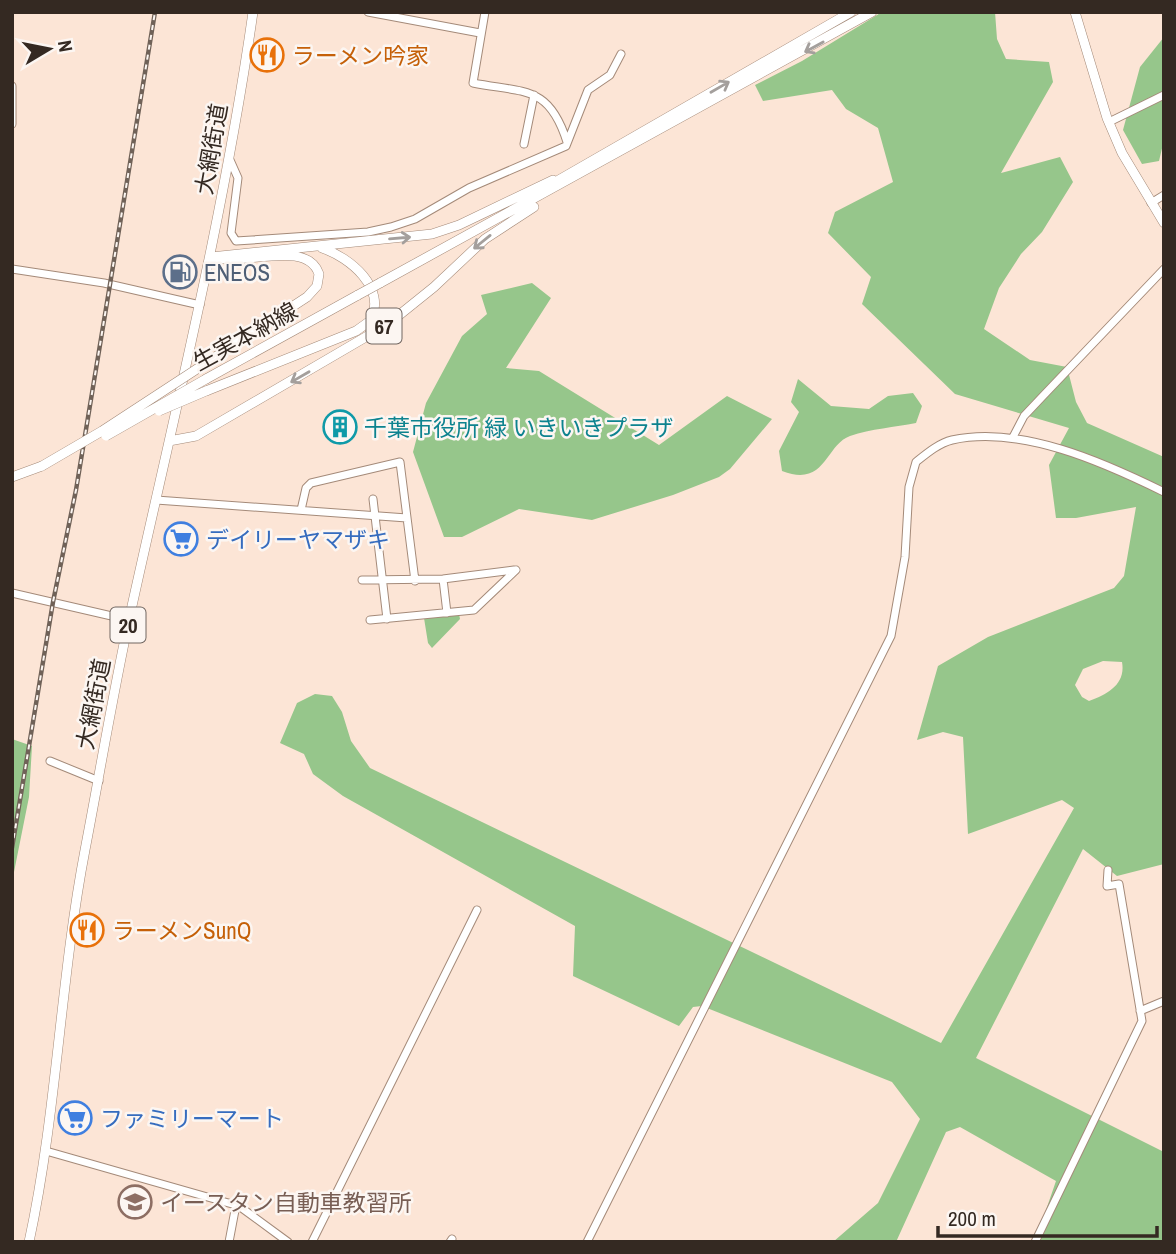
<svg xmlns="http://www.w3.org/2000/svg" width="1176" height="1254" font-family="'Archivo Narrow','Noto Sans JP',sans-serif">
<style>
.green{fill:#96c68b;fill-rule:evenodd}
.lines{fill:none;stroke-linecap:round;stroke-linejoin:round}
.minor-casing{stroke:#a48a79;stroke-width:9}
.major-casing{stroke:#a48a79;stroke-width:10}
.minor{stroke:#fff;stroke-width:7}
.major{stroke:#fff;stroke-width:9}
.rail-casing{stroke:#706258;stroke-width:4.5}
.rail{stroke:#fcf6f2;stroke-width:2;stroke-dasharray:5;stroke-linecap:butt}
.major-bridge-casing{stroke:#a48a79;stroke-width:10;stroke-linecap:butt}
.major-bridge{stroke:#fff;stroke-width:9}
.oneway{stroke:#a49f9c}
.labels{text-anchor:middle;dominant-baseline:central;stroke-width:5;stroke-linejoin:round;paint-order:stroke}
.shield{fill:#fcf6f2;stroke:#706660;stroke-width:2}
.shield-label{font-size:21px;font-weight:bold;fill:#342922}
.food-label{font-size:23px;fill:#c56008;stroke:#fcf6f2;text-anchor:start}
.street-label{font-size:23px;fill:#342922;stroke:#fcf6f2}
.service-label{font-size:23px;fill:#4e5e75;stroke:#fcf6f2;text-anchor:start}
.culture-label{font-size:23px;fill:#0d838f;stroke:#fcf6f2;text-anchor:start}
.shop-label{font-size:23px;fill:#366cbe;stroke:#fcf6f2;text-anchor:start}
.education-label{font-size:23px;fill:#785e54;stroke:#fcf6f2;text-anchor:start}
</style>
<rect width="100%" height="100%" fill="#fce5d6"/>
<path class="green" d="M882 12H995L997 39 1006 59 1049 62 1053 82 1001 173 1060 157 1073 182 1042 232 1021 254 999 288 984 329 1030 360 1067 367 1076 402 1087 423 1164 457V864L1117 876 1083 849 976 1058 1164 1152V1242H1035L1056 1181 960 1127 946 1132 896 1242H833L878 1203 920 1119 892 1082 702 1006 693 1007 679 1026 573 976 575 926 343 796 313 774 304 754 280 743 297 703 315 694 332 696 342 712 351 741 370 768 941 1043 1074 808 1062 800 968 834 963 737 943 732 917 740 938 666 988 637 1114 588 1124 576 1136 507 1076 518H1056L1049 465 1069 428 955 394 862 304 871 277 828 233 835 212 893 182 878 128 846 109 832 90 763 101 755 85 802 61ZM1103 661 1122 662C1126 684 1108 694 1089 701L1082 697 1075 685 1083 669Z
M1164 37V140L1159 161 1142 164 1123 130 1140 67Z
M532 283 551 298 506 368 539 371 659 445 727 396 772 419 730 469 719 477 673 495 592 520 519 509 462 537H444L413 452 426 403 462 336 487 314 481 295Z
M798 379 831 406 869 409 888 396 913 393 922 406 916 423C895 427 871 429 850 436 825 445 826 488 782 471L779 451 799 412 791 402Z
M459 614 460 619 432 648 428 643 424 618Z
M12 739 32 746 29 797 12 882Z"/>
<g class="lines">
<defs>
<path id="minor" d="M368 12 480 33
M485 12 473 83C525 93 549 85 567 142
M12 86V124
M1109 122 1164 95
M524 144 534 95
M230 160 238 178 231 233 236 241 368 232 391 227 415 219 469 188 566 146 588 90 610 75 621 54
M1151 203 1164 195
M12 269 104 283 200 305
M1013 437 1024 416 1041 398 1164 269
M373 499 387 619
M156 500 407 518
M301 510 306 488 311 483 400 462 415 581
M443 579 447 613
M362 580 443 579 514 570
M12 593 129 620
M370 620 474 610 516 570
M50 761 99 781
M1140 1011 1164 1001
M46 1151 239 1206 288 1242
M229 1242 236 1205
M312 1242 477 910
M450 1242 452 1239
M587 1242 891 636 905 557 909 487 916 462C926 454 939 443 952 440 1021 425 1103 462 1164 492
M1035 1242 1142 1021 1119 884 1107 886 1108 870"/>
<path id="major" d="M1075 12 1107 118 1122 153 1164 223
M550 185 851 12
M211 257 432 234 459 225 553 180
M380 283 872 12
M206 363 307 297 317 286 319 274C307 238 242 267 212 257
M206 379 358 295
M206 391 356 331 370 321C388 288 349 257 322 248
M169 441 196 436 388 324 434 287 485 239 534 207
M12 477 42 466
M29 1242C57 1113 60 980 85 850 100 772 113 693 130 615 174 415 224 216 253 12"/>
</defs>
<use href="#minor" class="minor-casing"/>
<use href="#major" class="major-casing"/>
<use href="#minor" class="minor"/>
<use href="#major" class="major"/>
<defs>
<path id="rail" d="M12 848 53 602 76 490 155 12"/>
</defs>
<use href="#rail" class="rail-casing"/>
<use href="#rail" class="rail"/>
<defs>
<path id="major-bridge" d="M358 295 380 283
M159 411 206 391
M106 436 206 379
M42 466 102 431 206 363"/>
</defs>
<use href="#major-bridge" class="major-bridge-casing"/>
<use href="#major-bridge" class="major-bridge"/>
</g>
<defs><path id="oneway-shaft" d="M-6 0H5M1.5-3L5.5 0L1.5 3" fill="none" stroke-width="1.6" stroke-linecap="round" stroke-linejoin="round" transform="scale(1.75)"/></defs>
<g class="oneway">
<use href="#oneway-shaft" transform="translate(814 47) rotate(151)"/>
<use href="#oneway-shaft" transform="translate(720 87) rotate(-30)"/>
<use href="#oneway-shaft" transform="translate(400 238) rotate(-5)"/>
<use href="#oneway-shaft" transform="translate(482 242) rotate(141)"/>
<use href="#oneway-shaft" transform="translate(300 377) rotate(150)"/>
</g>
<defs>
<symbol id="restaurant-ring" viewBox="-11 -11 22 22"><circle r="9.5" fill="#fcf6f2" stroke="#e8710a" stroke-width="1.5"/><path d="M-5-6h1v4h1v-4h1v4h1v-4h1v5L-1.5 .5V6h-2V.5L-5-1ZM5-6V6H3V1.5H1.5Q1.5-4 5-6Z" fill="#e8710a"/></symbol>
<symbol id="fuel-ring" viewBox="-11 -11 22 22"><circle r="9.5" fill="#fcf6f2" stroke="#5c6f8a" stroke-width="1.5"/><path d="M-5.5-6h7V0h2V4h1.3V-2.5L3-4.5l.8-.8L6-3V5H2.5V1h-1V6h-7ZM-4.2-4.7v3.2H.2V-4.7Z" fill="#5c6f8a"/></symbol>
<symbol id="building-ring" viewBox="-11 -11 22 22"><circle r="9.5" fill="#fcf6f2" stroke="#0f9aa8" stroke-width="1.5"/><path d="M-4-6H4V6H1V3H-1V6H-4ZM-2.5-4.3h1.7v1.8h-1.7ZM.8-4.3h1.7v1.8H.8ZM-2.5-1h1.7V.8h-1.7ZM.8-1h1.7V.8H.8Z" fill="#0f9aa8"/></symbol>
<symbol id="supermarket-ring" viewBox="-11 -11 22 22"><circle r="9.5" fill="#fcf6f2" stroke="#3f7fe0" stroke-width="1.5"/><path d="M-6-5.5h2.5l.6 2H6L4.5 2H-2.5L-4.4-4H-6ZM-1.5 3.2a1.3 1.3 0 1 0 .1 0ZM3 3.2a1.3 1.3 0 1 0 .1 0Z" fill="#3f7fe0"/></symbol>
<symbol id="school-ring" viewBox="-11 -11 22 22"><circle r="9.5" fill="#fcf6f2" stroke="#8d6e63" stroke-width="1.5"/><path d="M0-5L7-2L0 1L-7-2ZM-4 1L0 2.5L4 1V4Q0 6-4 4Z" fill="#8d6e63"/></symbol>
</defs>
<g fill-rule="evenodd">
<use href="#restaurant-ring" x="248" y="36" width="38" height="38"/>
<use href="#fuel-ring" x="161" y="253" width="38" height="38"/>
<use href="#building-ring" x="321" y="408" width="38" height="38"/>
<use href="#supermarket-ring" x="162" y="520" width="38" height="38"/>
<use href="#restaurant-ring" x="68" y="911" width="38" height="38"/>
<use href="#supermarket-ring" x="56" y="1099" width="38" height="38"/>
<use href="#school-ring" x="116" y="1183" width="38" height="38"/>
</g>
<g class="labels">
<g class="shield">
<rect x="366.5" y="308.5" width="35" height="35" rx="5"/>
<rect x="110.5" y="607.5" width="35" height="35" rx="5"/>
</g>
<g class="shield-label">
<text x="384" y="326">67</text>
<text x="128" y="625">20</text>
</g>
<g class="food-label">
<text x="292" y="55">ラーメン吟家</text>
<text x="112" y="930">ラーメンSunQ</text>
</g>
<g class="street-label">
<text transform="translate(211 149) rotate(-80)">大網街道</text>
<text transform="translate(245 336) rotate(-29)">生実本納線</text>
<text transform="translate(93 704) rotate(-79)">大網街道</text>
</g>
<g class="service-label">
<text x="204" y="272">ENEOS</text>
</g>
<g class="culture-label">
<text x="364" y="427">千葉市役所 緑 いきいきプラザ</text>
</g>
<g class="shop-label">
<text x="206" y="539">デイリーヤマザキ</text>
<text x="100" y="1118">ファミリーマート</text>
</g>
<g class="education-label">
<text x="160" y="1202">イースタン自動車教習所</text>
</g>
</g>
<rect width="1176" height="1254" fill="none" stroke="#342922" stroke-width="28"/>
<g transform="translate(49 49) rotate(80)" stroke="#fcf6f2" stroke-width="5" paint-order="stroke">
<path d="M0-5L12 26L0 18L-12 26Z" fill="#342922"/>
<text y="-10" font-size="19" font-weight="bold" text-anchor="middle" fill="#342922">N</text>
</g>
<path d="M938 1226v10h219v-10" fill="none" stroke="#342922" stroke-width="3.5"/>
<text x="948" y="1226" font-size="21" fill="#342922" stroke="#fcf6f2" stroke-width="5" paint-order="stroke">200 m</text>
</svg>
